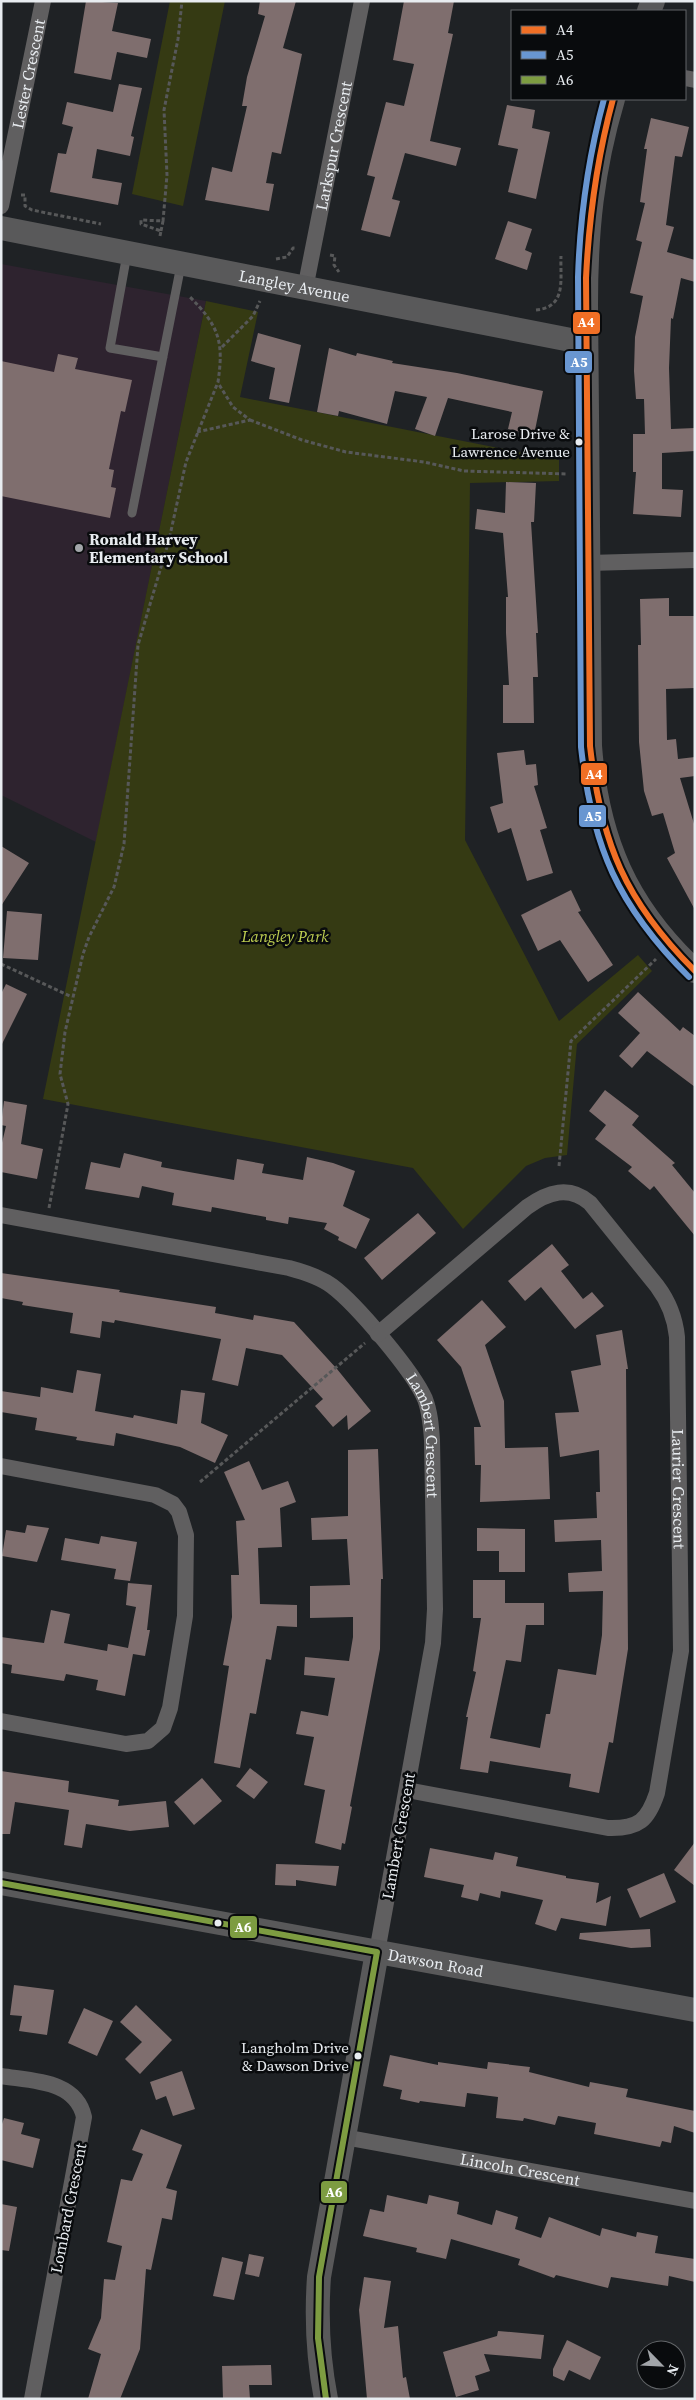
<svg xmlns="http://www.w3.org/2000/svg" width="696" height="2400" font-family="'Source Serif 4',serif">
<style>
.education{fill:#2e232f}
.green{fill:#353a13}
.building{fill:#7f6e6e}
.lines{fill:none;stroke-linecap:round;stroke-linejoin:round}
.path{stroke:#575859;stroke-width:3;stroke-dasharray:4 2.5;stroke-linecap:butt}
.lane{stroke:#605f60;stroke-width:9}
.street{stroke:#605f60;stroke-width:16}
.secondary{stroke:#59595a;stroke-width:24}
.bus-1-casing{stroke:#090b0d;stroke-width:10}
.bus-2-casing{stroke:#090b0d;stroke-width:10}
.bus-3-casing{stroke:#090b0d;stroke-width:10}
.bus-1{stroke:#f16f25;stroke-width:6}
.bus-2{stroke:#6996d1;stroke-width:6}
.bus-3{stroke:#7d9c41;stroke-width:6}
.bus-dot{fill:#e8ecf0;stroke:#090b0d;stroke-width:2}
.poi-dot{fill:#a2a5a9;stroke:#090b0d;stroke-width:2}
.labels{text-anchor:middle;dominant-baseline:central;stroke-width:5;stroke-linejoin:round;paint-order:stroke}
.bus-label{font-size:15px;fill:#e8ecf0;stroke:#090b0d;text-anchor:end}
.street-label{font-size:16px;fill:#e8ecf0;stroke:#090b0d}
.poi-label{font-size:16px;font-weight:bold;fill:#e8ecf0;stroke:#090b0d;text-anchor:start}
.park-label{font-size:16px;font-style:italic;fill:#bece51;stroke:#090b0d}
.line-badge{stroke:#090b0d;stroke-width:2}
.badge-label{font-size:14px;text-anchor:middle;font-weight:bold;fill:#fff}
</style>
<rect width="100%" height="100%" fill="#1f2225"/>
<path class="education" d="M1 264 206 301 96 842 1 795Z"/>
<path class="green" d="M170 1H225L183 206 132 194Z
M206 301 258 312 240 397 559 460V481L470 483 465 840 559 1021 638 955 652 971 577 1044 567 1155 545 1158 526 1166 463 1229 413 1168 43 1099Z"/>
<path class="building" d="M86 1 118 3 112 31 151 39 147 58 117 52 111 80 74 73Z
M260 1H296L283 48 302 54 281 154 272 152 266 183 274 184 269 211 205 200 212 167 232 172 247 106H242L247 77 265 16 258 14Z
M404 1H454L448 33 453 34 430 141 461 148 456 166 405 153 392 199 400 201 390 237 361 230 375 177 367 175 386 102 404 106 414 64 393 60Z
M119 84 142 88 131 136 134 137 130 156 97 149 92 178 122 183 118 205 50 192 58 153 66 154 73 127 62 124 67 102 113 112Z
M507 105 535 110 532 128 550 132 536 199 508 192 518 149 498 145Z
M651 118 689 127 682 157 675 156 666 225 674 227 667 252 695 260V282L681 278 673 319 671 318 669 368 671 429 695 428V451L662 453V489L683 490 681 517 633 514 636 472H633V434H645L644 399H636L634 371 635 337 643 296 630 293 642 242 636 240 645 203 640 202 647 149H644Z
M508 221 532 229 525 250 532 253 527 270 495 259Z
M258 333 301 345 289 403 269 399 275 368 251 361Z
M329 348 356 356 357 353 393 361 392 363 457 373 543 391 534 435 508 429 512 412 448 398 435 436 415 429 427 397 395 391 387 424 339 411 338 416 317 412Z
M58 354 78 358 75 369 132 380 125 412 121 411 109 469 114 470 111 487 116 488 110 518 1 496V361L54 372Z
M506 482 536 483 534 522H531L538 633H536L538 677H533L534 723H503V685H509L506 633V597H508L503 533 475 529 477 509 505 513Z
M669 598V616H695V688L666 689 667 740 676 739 678 759 695 757V776L680 778 695 827V910L667 858 675 853 663 813 652 816 644 791 639 742 638 645H641L640 599Z
M524 750 526 765 536 764 538 785 534 786 547 828 540 830 553 873 527 881 511 828 498 833 490 807 503 803 497 753Z
M1 846 29 863 1 906Z
M571 890 581 911 578 912 613 965 588 982 560 940 538 951 521 915Z
M7 911 42 914 38 960 3 958Z
M6 984 27 994 1 1046V994Z
M638 992 680 1031 683 1027 695 1036V1087L647 1051 632 1068 619 1056 640 1033 618 1013Z
M605 1090 639 1116 632 1125 675 1163 672 1165 695 1193V1236L654 1186 650 1190 628 1171 632 1167 595 1139 606 1125 589 1111Z
M4 1101 27 1105 21 1144 43 1149 37 1179 1 1172V1147L6 1126 1 1125Z
M124 1153 162 1162 161 1167 234 1180 237 1159 264 1164 262 1173 303 1180 307 1157 333 1163 355 1171 343 1206 370 1219 356 1249 338 1240 339 1237 324 1229 327 1223 289 1217 288 1224 266 1220V1217L212 1207 211 1212 172 1205 174 1193 142 1186 139 1198 85 1189 91 1162 120 1168Z
M418 1213 436 1233 382 1280 364 1258Z
M552 1244 569 1265 561 1271 583 1299 592 1292 604 1306 575 1329 541 1287 525 1301 508 1281Z
M1 1273 120 1290 119 1292 216 1307 215 1313 253 1320 254 1315 294 1322 337 1369 371 1411 348 1430 347 1415 333 1427 315 1406 323 1399 282 1355 246 1348 238 1386 212 1380 221 1339 115 1320 114 1323 102 1321 100 1338 70 1333 73 1313 22 1305 23 1302 1 1298Z
M482 1300 506 1327 485 1345 504 1401 505 1448 548 1447 550 1499 480 1502 481 1465H475L474 1427H481L461 1367 437 1340Z
M622 1330 628 1369H626L628 1649 613 1743 609 1742 599 1793 569 1787 571 1774 490 1761 488 1773 460 1769 468 1717H466L476 1672 473 1671 481 1618H473V1580H505V1603H544V1625H526L521 1662 506 1660 490 1738 540 1748 546 1714H550L558 1669 596 1675 602 1635 603 1591 569 1592 568 1573 602 1571 601 1540 555 1542 554 1520 597 1518 596 1492H600L599 1450 560 1457 555 1413 579 1412 571 1371 601 1365 596 1335Z
M77 1370 101 1374 95 1411 133 1418 134 1415 177 1424 181 1390 205 1393 201 1423 228 1435 215 1463 180 1447 116 1433 114 1446 76 1440 77 1437 35 1430 37 1418 1 1412V1391L40 1397 41 1387 73 1393Z
M378 1449 383 1579H381L380 1649 350 1806 352 1807 345 1844 342 1843 341 1850 315 1843 325 1790 304 1785 314 1737 296 1734 301 1711 328 1716 335 1678 304 1675 305 1657 349 1661 353 1637V1617L310 1618V1586L350 1585 347 1539 312 1540 311 1518 348 1516V1450Z
M249 1461 262 1490 288 1481 296 1502 280 1508 282 1547 258 1548 260 1604 297 1605V1627L277 1626 271 1660 266 1659 256 1714 250 1713 240 1768 214 1763 229 1666 223 1665 232 1617 231 1575H239L236 1521 245 1520 224 1472Z
M27 1525 49 1528 37 1562 2 1556 6 1530 25 1533Z
M477 1528 525 1529V1572H499V1551H477Z
M101 1536 137 1542 130 1581 114 1579 116 1569 61 1560 65 1538 99 1544Z
M128 1583 152 1585 147 1630H150L145 1656 133 1654 125 1696 96 1690 98 1680 66 1674 64 1681 11 1673 12 1665 1 1663V1637L44 1643 51 1610 70 1614 64 1643 107 1651 108 1644 128 1648 136 1607 126 1605Z
M250 1768 268 1782 254 1799 236 1786Z
M1 1771 69 1781 68 1792 119 1800 118 1806 166 1801 169 1827 130 1831 86 1824 82 1848 64 1845 69 1810 15 1802 10 1834H1Z
M202 1778 222 1801 194 1825 174 1802Z
M695 1842V1886L674 1870Z
M430 1848 493 1860 495 1852 518 1857 516 1866 566 1876V1878L599 1883 596 1903 611 1896 606 1926 561 1918 556 1931 535 1924 543 1900 501 1891 500 1898 480 1893 478 1901 461 1897 464 1885 424 1877Z
M276 1864 339 1866 336 1886 296 1880V1886L275 1885Z
M664 1873 676 1902 640 1918 627 1889Z
M650 1929 651 1947 631 1948 579 1939 580 1933Z
M14 1985 54 1990 47 2035 19 2031 22 2016 10 2015Z
M136 2005 172 2040 140 2074 125 2059 142 2042 120 2022Z
M84 2008 113 2021 97 2056 68 2043Z
M390 2055 438 2065V2062L487 2069 488 2062 530 2067 529 2072 589 2087 590 2082 628 2089 626 2097 695 2111V2133L674 2126 671 2143 662 2141 660 2147 594 2134 596 2123 558 2116 555 2125 524 2118 523 2121 496 2118 498 2097 467 2093 465 2107 420 2101 419 2103 400 2099 402 2090 383 2086Z
M182 2071 195 2109 173 2116 166 2096 156 2100 150 2082Z
M4 2118 24 2123 21 2134 40 2139 33 2168 1 2160V2127Z
M141 2129 182 2145 166 2188 177 2191 172 2220 162 2218 151 2270 146 2269 140 2349 120 2399H88L101 2354 88 2349 101 2318 104 2279 115 2280 122 2246 107 2242 121 2179 132 2181 143 2154 132 2150Z
M387 2195 427 2204 429 2195 459 2202 457 2214 492 2225 496 2210 518 2217 515 2229 541 2238 549 2217 600 2236 602 2228 636 2237 637 2232 658 2236 655 2253 695 2259V2282L669 2276 668 2286 611 2277 608 2288 556 2275 554 2278 518 2265 520 2259 451 2239 446 2259 416 2252 417 2248 363 2236 370 2209 384 2212Z
M1 2204 17 2207 9 2251 1 2250Z
M249 2254 264 2257 259 2277 245 2274Z
M222 2257 243 2262 234 2300 213 2296Z
M364 2277 391 2281 384 2328 398 2326 403 2378 406 2377 410 2399H367L359 2310Z
M498 2331 544 2335 541 2359 484 2354 490 2371 475 2376 479 2390 456 2397 443 2352 497 2336Z
M567 2340 601 2357 590 2380 569 2370 564 2381 553 2376V2369Z
M271 2365 272 2385H249L250 2399H223L222 2366Z"/>
<g class="lines">
<path class="path" d="M21 195H25V206L32 210 101 224
M161 231 163 221
M160 236 161 231 141 224V220L163 221 167 175 164 110 178 39 182 1
M330 255 335 256 334 265 339 272
M276 259 287 257 293 248H297
M536 310C567 307 560 280 561 256
M222 347 253 316 260 301
M250 420 302 440 346 452 424 462 464 471 568 474
M197 432 250 420 233 407 218 383
M1 964 72 997
M559 1166 571 1041 656 959
M49 1208 68 1104 60 1074 65 1032 83 954 89 937 114 887 124 844 138 645 169 540 186 462 218 382C224 341 219 326 189 296
M200 1482 365 1343"/>
<path class="lane" d="M127 254 110 348 163 357
M132 513 181 265"/>
<g class="street">
<path d="M685 78 695 80"/>
<path id="s1" d="M1 206 43 1"/>
<path id="s2" d="M305 289 362 1"/>
<path d="M589 563 695 560"/>
<path id="s3" d="M1 1215 289 1268C304 1272 320 1277 332 1286 356 1304 413 1371 425 1399 430 1412 431 1426 432 1440L435 1609 433 1643 377 1952"/>
<path id="s4" d="M378 1334 527 1207C548 1192 569 1185 590 1203L657 1286C669 1302 675 1317 677 1337L681 1651 657 1793C648 1820 639 1829 608 1828L407 1790"/>
<path d="M1 1466 155 1495 173 1504 179 1512 186 1535 185 1616 170 1708 163 1728 148 1741 126 1744 1 1721"/>
<path d="M1 2076C32 2081 76 2080 84 2117L32 2399"/>
<path id="s5" d="M344 2137 695 2201"/>
</g>
<g class="secondary">
<path d="M649 11 653 1"/>
<path d="M613 99C592 170 586 231 586 305L590 746C597 839 626 907 695 971"/>
<path id="s6" d="M1 228 586 343"/>
<path id="s7" d="M1 1883 695 2010"/>
<path d="M326 2399C318 2358 316 2319 319 2277L377 1952"/>
</g>
<defs>
<path id="bus-1" d="M613 99C597 158 589 217 586 278L590 746C601 843 625 901 695 971"/>
<path id="bus-2" d="M604 99C588 158 580 216 578 277L581 747C592 847 618 906 689 977"/>
<path id="bus-3" d="M1 1883 377 1952 319 2277 318 2338 326 2399"/>
</defs>
<use href="#bus-1" class="bus-1-casing"/>
<use href="#bus-2" class="bus-2-casing"/>
<use href="#bus-3" class="bus-3-casing"/>
<use href="#bus-1" class="bus-1"/>
<use href="#bus-2" class="bus-2"/>
<use href="#bus-3" class="bus-3"/>
</g>
<g class="bus-dot">
<circle cx="579" cy="442" r="4.5"/>
<circle cx="218" cy="1923" r="4.5"/>
<circle cx="358" cy="2056" r="4.5"/>
</g>
<circle class="poi-dot" cx="79" cy="548" r="5"/>
<g class="labels">
<g class="bus-label">
<text x="570" y="433">Larose Drive &amp;<tspan x="570" dy="18">Lawrence Avenue</tspan></text>
<text x="349" y="2047">Langholm Drive<tspan x="349" dy="18">&amp; Dawson Drive</tspan></text>
</g>
<g class="street-label">
<text stroke="none"><textPath href="#s1" startOffset="135">Lester Crescent</textPath></text>
<text stroke="none"><textPath href="#s2" startOffset="146">Larkspur Crescent</textPath></text>
<text stroke="none"><textPath href="#s6" startOffset="299">Langley Avenue</textPath></text>
<text stroke="none"><textPath href="#s3" startOffset="522">Lambert Crescent</textPath></text>
<text stroke="none"><textPath href="#s4" startOffset="579">Laurier Crescent</textPath></text>
<text transform="translate(398 1836) rotate(-80)">Lambert Crescent</text>
<text stroke="none"><textPath href="#s7" startOffset="442">Dawson Road</textPath></text>
<text stroke="none"><textPath href="#s5" startOffset="179">Lincoln Crescent</textPath></text>
<text transform="translate(68 2208) rotate(-79)">Lombard Crescent</text>
</g>
<g class="poi-label">
<text x="89" y="539">Ronald Harvey<tspan x="89" dy="18">Elementary School</tspan></text>
</g>
<g class="park-label">
<text x="285" y="936">Langley Park</text>
</g>
</g>
<g class="line-badge">
<rect x="572" y="311" width="29" height="24" rx="5" fill="#f16f25"/>
<rect x="564" y="350" width="29" height="24" rx="5" fill="#6996d1"/>
<rect x="580" y="762" width="28" height="24" rx="5" fill="#f16f25"/>
<rect x="578" y="804" width="29" height="24" rx="5" fill="#6996d1"/>
<rect x="229" y="1915" width="29" height="24" rx="5" fill="#7d9c41"/>
<rect x="320" y="2180" width="28" height="24" rx="5" fill="#7d9c41"/>
</g>
<g class="badge-label">
<text x="586" y="327">A4</text>
<text x="579" y="367">A5</text>
<text x="594" y="779">A4</text>
<text x="593" y="821">A5</text>
<text x="243" y="1932">A6</text>
<text x="334" y="2197">A6</text>
</g>
<rect width="696" height="2400" fill="none" stroke="#e8ecf0" stroke-width="5"/>
<rect x="511" y="10" width="175" height="90" fill="#090b0d" stroke="#626568"/>
<rect x="521" y="26" width="25" height="8" fill="#f16f25" stroke="#626568"/>
<text x="556" y="35" font-size="15" fill="#e8ecf0">A4</text>
<rect x="521" y="51" width="25" height="8" fill="#6996d1" stroke="#626568"/>
<text x="556" y="60" font-size="15" fill="#e8ecf0">A5</text>
<rect x="521" y="76" width="25" height="8" fill="#7d9c41" stroke="#626568"/>
<text x="556" y="85" font-size="15" fill="#e8ecf0">A6</text>
<g transform="translate(661 2365) rotate(114)"><circle r="24" fill="#090b0d" stroke="#626568"/>
<path d="M0-4L9 19L0 12L-9 19Z" fill="#a2a5a9"/>
<text y="-8" font-size="14" font-weight="bold" text-anchor="middle" fill="#e8ecf0">N</text>
</g>
</svg>
